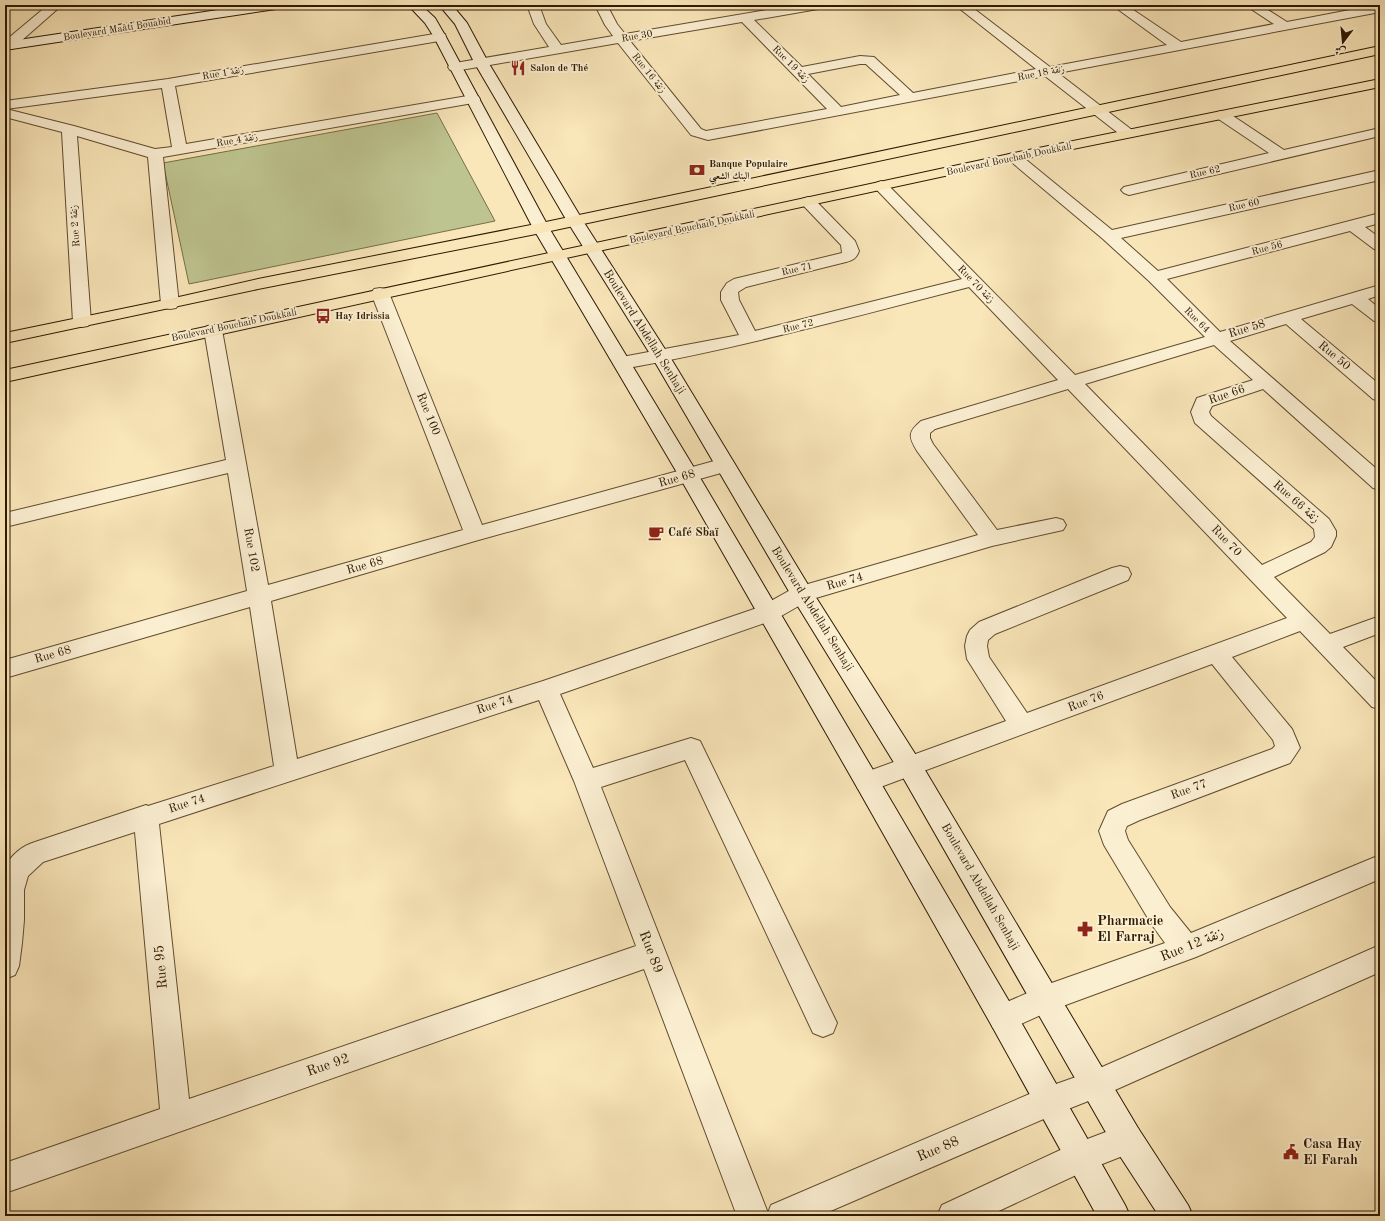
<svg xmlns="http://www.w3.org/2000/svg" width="1385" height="1221" font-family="'Old Standard TT',Amiri,serif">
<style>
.green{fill:#bec48f;stroke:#766e48}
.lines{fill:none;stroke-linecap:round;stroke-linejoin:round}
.street-casing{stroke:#614c2e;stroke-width:2}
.secondary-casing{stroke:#2e1900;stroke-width:2}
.primary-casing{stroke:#2e1900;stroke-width:2}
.street{fill:#fbefd2;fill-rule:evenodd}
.secondary{fill:#fbefd2;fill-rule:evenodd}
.primary{fill:#f9e6b9;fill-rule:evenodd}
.labels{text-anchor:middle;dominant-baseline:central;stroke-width:4;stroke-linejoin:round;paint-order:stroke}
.far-street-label{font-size:10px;fill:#2e1900;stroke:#fbefd2}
.far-poi-label{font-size:10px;font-weight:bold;fill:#2e1900;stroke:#fbefd2;text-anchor:start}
.street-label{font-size:12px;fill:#2e1900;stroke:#fbefd2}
.poi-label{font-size:12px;font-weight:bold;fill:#2e1900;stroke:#fbefd2;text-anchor:start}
.near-poi-label{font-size:14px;font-weight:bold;fill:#2e1900;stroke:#fbefd2;text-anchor:start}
.near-street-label{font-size:14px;fill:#2e1900;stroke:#fbefd2}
</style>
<rect width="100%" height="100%" fill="#f9e6b9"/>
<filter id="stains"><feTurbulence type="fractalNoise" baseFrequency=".005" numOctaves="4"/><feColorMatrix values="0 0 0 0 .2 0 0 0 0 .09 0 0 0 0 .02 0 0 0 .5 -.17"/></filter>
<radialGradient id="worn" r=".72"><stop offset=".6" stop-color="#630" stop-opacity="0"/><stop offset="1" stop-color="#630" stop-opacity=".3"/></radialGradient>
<path class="green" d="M437 113 495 221 189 284 163 163Z"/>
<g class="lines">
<defs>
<path id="street" d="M48 5H62L12 49H5V41Z
M527 5H539L546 24 561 45 613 36 605 25 595 5H607L617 24 625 34 796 5H824L822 8 818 9 754 20 802 67 860 56 874 57 913 93 1036 69 955 5H969L1050 67 1167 45 1112 5H1126L1181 42 1274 24 1245 5H1260L1287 22 1376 5H1380V12L1058 73 1132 130 1134 133 1132 136 1127 137 1122 136 1045 76 708 140 691 135 618 43 455 71 450 70 448 67 450 64 455 63 549 47 534 24ZM742 22 827 109 706 131 701 129 630 41ZM860 64H866L868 66 900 95 841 107 808 74Z
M440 33 445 34 446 37 445 40 175 86 186 144 473 95 478 96 480 99 478 102 473 103 163 157 179 304 176 308 170 309 164 308 161 304 148 157 77 136 91 322 88 326 82 327 76 326 73 322 62 132 5 117V101L168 79ZM162 88 172 147 155 149 74 126 6 109Z
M1222 111 1227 112 1284 150 1380 128V136L1129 195 1124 193 1121 190 1124 187 1269 153 1217 118 1215 115 1217 112Z
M1014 153 1019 154 1112 230 1380 170V180L1121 238 1158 271 1380 213V223L1365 227 1380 238V251L1374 249 1350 231 1167 279 1220 332 1380 285V295L1368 299 1380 309V322L1374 321 1352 304 1301 319 1380 385V401L1373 399 1286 324 1230 341 1380 472V490L1373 488 1263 389 1212 406 1209 412 1211 416 1329 519 1336 531V536L1331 547 1325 552 1274 577 1330 634 1380 616V633L1343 647 1380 685V709L1372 707 1300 631 1232 657 1292 729 1300 748 1290 763 1140 820 1127 826 1125 831 1128 840 1170 907 1191 933 1380 855V879L1196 957 1052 1010 1003 1032 993 1028 989 1018 993 1008 1046 985 1165 943 1152 925 1104 845 1099 831 1108 811 1122 804 1272 749 1275 746 1273 740 1212 664 867 792 858 789 855 782 858 775 1006 721 967 659 965 646 967 636 970 630 979 622 1112 568 1120 566 1128 568 1131 574 1128 580 995 634 988 640 987 646 989 657 1027 713 1287 618 1068 389 935 429 930 433V438L933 444 997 530 1056 518 1063 520 1066 525 1063 530 992 546 809 600 776 619 560 694 593 768 691 738 700 741 837 1023 833 1033 823 1037 813 1033 685 760 601 787 768 1213 771 1205 1039 1090 1093 1071 1380 945V972L1106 1094 1053 1115 819 1216H737L644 969 5 1193V1163L160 1109 135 832 43 862 28 876 24 890V920L22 943 19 966 15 975 5 979V867C12 854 22 846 35 842L146 805 148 806 274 766 250 607 5 678V660L247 591 228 473 5 527V513L226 460 204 330 207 326 213 325 219 326 222 330 268 585 463 530 371 293 374 289 380 288 386 289 389 293 482 525 725 458 732 460 735 465 732 470 475 541 271 601 297 759 543 681 760 607 794 588 978 535 917 451C908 436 908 432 921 421L1058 380 969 287C854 317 739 348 622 369L616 367 613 363 616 359 622 357 739 335 721 300V292L727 283 734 279 842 253 841 245 800 202 802 199 808 197 814 199 855 241 859 251C856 259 853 260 846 262L746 287 738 292 739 300 755 331 962 279 876 189 873 186 876 183 881 181 886 183 1075 375 1205 337 1149 281 1103 239 1009 160 1007 157 1009 154ZM1214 345 1253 380 1197 398 1191 412 1195 423 1314 529 1315 537 1311 542 1262 565 1085 384ZM539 700 574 781 636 946 189 1099 159 824Z
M1127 1124 1138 1128 1142 1139 1138 1150 1087 1170 988 1216H937L942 1205 1069 1146Z"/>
<path id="secondary" d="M251 5H282L280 8 276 9 5 50V42Z
M408 5H421L435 18 446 37 549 228 699 476 876 775 1013 1008 1125 1205 1130 1216H1097L993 1028 858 789 679 476 533 228 434 37 425 23Z
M439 5H452L467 23 488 62 583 221 670 357 810 588 919 760 1138 1128 1188 1205 1193 1216H1159L1116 1150 901 774 794 600 652 357 567 221 474 62 455 24Z"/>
<path id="primary" d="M1380 46V54L541 233 258 289 5 343V333L170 299 258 279 541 223Z
M1380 79V87L1014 161 557 260 5 382V370L1014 153Z"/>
</defs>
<use href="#street" class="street-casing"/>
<use href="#secondary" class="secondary-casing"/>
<use href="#primary" class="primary-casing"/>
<use href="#street" class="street"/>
<use href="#secondary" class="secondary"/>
<use href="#primary" class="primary"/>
</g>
<defs>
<symbol id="restaurant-bare" viewBox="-9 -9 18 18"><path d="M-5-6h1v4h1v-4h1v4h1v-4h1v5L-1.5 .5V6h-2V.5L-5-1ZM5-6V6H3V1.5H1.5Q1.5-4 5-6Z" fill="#8f2418" stroke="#fbefd2" stroke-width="2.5" paint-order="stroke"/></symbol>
<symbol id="bank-bare" viewBox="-9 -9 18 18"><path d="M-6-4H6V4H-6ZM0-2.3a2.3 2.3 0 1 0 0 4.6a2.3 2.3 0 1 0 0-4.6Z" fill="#8f2418" stroke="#fbefd2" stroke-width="2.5" paint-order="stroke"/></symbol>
<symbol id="bus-bare" viewBox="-9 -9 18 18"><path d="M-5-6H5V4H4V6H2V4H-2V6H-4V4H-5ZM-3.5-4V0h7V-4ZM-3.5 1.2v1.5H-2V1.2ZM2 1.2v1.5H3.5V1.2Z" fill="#8f2418" stroke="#fbefd2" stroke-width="2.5" paint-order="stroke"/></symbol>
<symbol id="cafe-bare" viewBox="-9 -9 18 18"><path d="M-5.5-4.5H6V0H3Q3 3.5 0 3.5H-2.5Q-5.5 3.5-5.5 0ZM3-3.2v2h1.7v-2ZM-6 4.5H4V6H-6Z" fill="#8f2418" stroke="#fbefd2" stroke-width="2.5" paint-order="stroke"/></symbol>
<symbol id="pharmacy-bare" viewBox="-9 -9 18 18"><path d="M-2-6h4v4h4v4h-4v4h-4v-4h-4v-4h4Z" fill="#8f2418" stroke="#fbefd2" stroke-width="2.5" paint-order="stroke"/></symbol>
<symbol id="civic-bare" viewBox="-9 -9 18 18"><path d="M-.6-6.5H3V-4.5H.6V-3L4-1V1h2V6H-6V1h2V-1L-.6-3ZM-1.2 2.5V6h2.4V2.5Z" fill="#8f2418" stroke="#fbefd2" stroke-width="2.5" paint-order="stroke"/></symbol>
</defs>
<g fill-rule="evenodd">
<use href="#restaurant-bare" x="507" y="57" width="22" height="22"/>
<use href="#bank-bare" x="686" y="159" width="22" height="22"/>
<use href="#bus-bare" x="312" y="305" width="22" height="22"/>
<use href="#cafe-bare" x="645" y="522" width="22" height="22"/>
<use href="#pharmacy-bare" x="1074" y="918" width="22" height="22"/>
<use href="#civic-bare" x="1280" y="1141" width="22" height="22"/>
</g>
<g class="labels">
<g class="far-street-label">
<text transform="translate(117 29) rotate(-9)">Boulevard Maâti Bouabid</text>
<text transform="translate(637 36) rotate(-10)">Rue 30</text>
<text transform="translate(791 64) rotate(45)">Rue 19 زنقة</text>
<text transform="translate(223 73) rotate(-10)">Rue 1 زنقة</text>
<text transform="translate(649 73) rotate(51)">Rue 16 زنقة</text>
<text transform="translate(1041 73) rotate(-11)">Rue 18 زنقة</text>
<text transform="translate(237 140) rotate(-10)">Rue 4 زنقة</text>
<text transform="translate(1009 159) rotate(-12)">Boulevard Bouchaib Doukkali</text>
<text transform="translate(1205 172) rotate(-13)">Rue 62</text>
<text transform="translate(1244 205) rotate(-13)">Rue 60</text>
<text transform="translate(75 226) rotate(-94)">Rue 2 زنقة</text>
<text transform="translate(692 227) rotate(-12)">Boulevard Bouchaib Doukkali</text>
<text transform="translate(1267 248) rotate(-15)">Rue 56</text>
<text transform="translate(797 269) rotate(-13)">Rue 71</text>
<text transform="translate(976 284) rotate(46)">Rue 70 زنقة</text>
<text transform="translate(1197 320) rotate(45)">Rue 64</text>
<text transform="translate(234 325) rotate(-12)">Boulevard Bouchaib Doukkali</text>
<text transform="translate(798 326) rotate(-14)">Rue 72</text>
</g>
<g class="far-poi-label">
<text x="530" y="68">Salon de Thé</text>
<text x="709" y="164">Banque Populaire<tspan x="709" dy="12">البنك الشعبي</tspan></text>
<text x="335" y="316">Hay Idrissia</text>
</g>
<g class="street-label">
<text transform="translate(1247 329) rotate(-17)">Rue 58</text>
<text transform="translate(644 332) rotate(58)">Boulevard Abdellah Senhaji</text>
<text transform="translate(1334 356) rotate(40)">Rue 50</text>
<text transform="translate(1227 395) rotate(-19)">Rue 66</text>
<text transform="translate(428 414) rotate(68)">Rue 100</text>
<text transform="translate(677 479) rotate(-16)">Rue 68</text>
<text transform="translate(1296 502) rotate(41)">Rue 66 زنقة</text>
<text transform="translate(1226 541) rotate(46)">Rue 70</text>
<text transform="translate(251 550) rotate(80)">Rue 102</text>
<text transform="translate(365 566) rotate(-16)">Rue 68</text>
<text transform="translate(845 582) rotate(-16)">Rue 74</text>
<text transform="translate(812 609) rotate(58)">Boulevard Abdellah Senhaji</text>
<text transform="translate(53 655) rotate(-16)">Rue 68</text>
<text transform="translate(1086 702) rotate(-21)">Rue 76</text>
<text transform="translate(495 705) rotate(-18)">Rue 74</text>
<text transform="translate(1189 790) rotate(-20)">Rue 77</text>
<text transform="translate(187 804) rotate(-18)">Rue 74</text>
<text transform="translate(980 887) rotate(60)">Boulevard Abdellah Senhaji</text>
</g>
<g class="poi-label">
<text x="668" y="533">Café Sbaï</text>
</g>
<g class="near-poi-label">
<text x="1097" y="921">Pharmacie<tspan x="1097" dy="16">El Farraj</tspan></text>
<text x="1303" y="1144">Casa Hay<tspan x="1303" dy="16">El Farah</tspan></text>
</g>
<g class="near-street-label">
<text transform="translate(1192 945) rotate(-22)">Rue 12 زنقة</text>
<text transform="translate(651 952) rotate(69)">Rue 89</text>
<text transform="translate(161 967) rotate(-95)">Rue 95</text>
<text transform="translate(328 1065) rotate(-19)">Rue 92</text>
<text transform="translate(938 1149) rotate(-23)">Rue 88</text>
</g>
</g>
<rect width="1385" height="1221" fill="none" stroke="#f9e6b9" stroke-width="20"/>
<rect x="6" y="6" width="1373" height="1209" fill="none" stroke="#2e1900" stroke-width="2"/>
<rect x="10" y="10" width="1365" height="1201" fill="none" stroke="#2e1900"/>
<g transform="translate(1343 42) rotate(196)" stroke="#fbefd2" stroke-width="3" paint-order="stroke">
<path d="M0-3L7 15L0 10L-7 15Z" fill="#2e1900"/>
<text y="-6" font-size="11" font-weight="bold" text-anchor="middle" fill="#2e1900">ش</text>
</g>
<rect width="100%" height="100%" filter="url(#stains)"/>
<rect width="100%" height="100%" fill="url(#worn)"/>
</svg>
